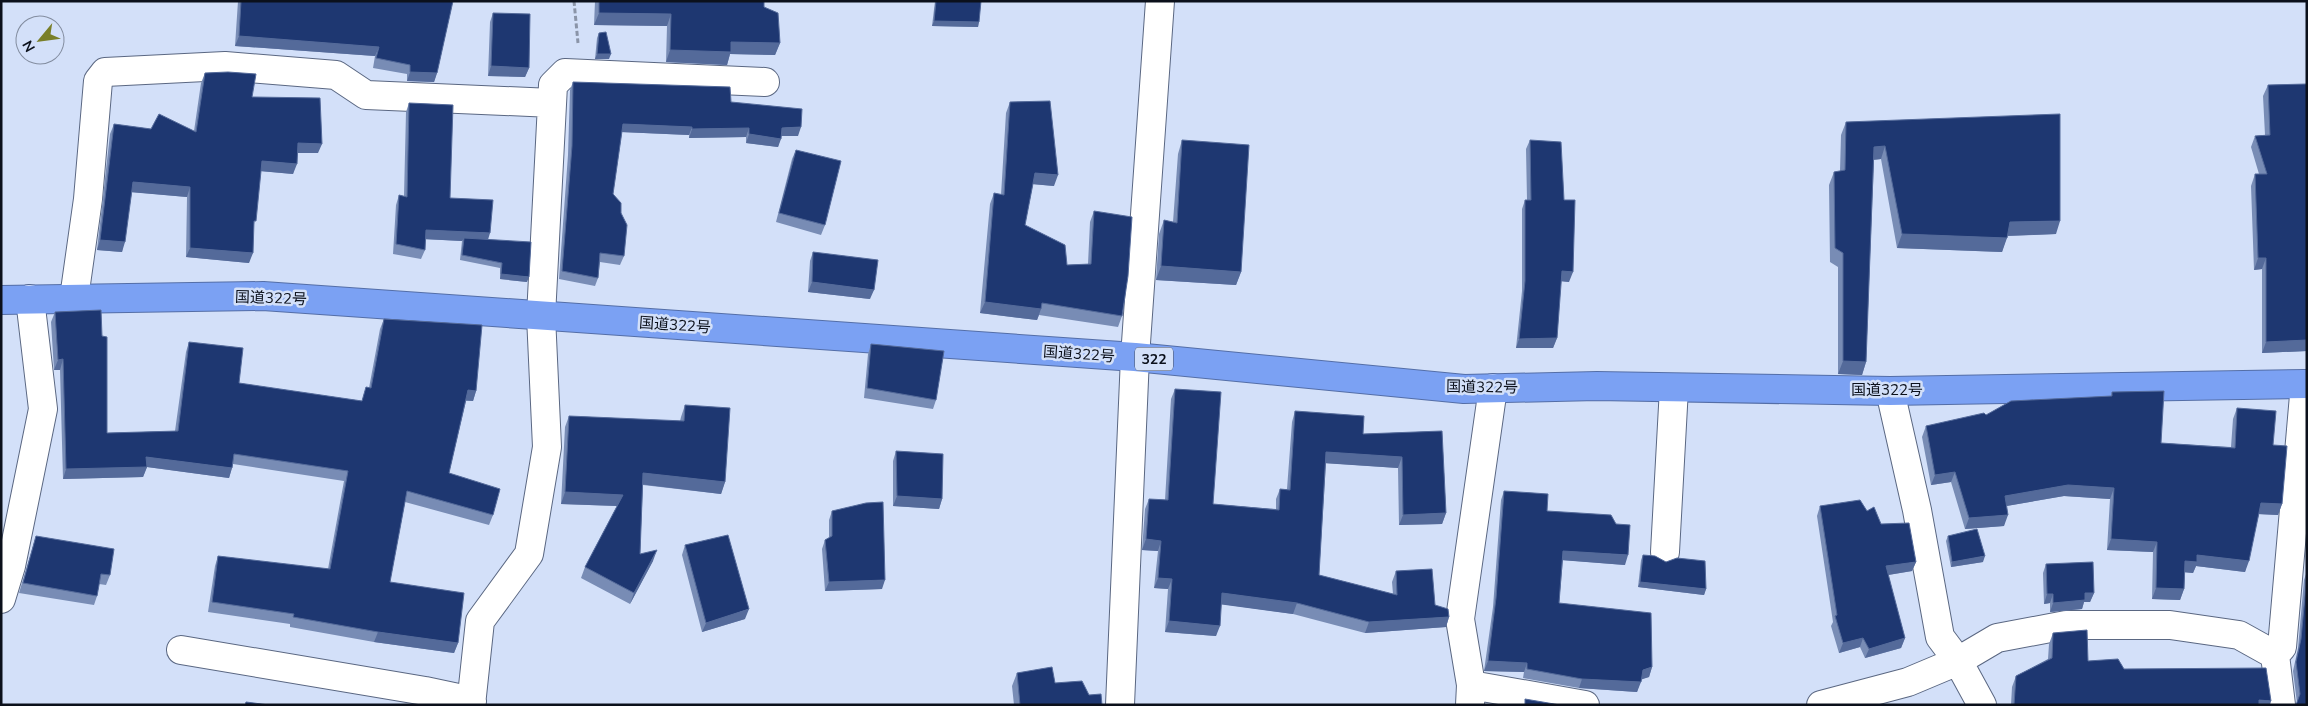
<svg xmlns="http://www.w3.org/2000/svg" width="2308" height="706" font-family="'Nunito Sans','Noto Sans JP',sans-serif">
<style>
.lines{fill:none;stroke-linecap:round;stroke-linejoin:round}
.minor-casing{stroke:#5a6782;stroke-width:30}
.highway-casing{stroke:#546ea7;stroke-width:30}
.path{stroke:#8a94a8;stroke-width:3;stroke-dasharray:5 2.5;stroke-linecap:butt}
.minor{stroke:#fff;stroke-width:28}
.highway{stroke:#7ba1f3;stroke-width:28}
.wall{fill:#788cb5}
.shaded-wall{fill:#546a9a}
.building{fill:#1e3771;stroke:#546a9a}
.labels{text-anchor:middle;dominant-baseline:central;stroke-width:5;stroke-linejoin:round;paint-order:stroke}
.shield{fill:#d3e0f9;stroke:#474e5e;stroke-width:1}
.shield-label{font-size:14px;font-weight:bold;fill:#0b101b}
.street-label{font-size:15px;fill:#0b101b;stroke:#d3e0f9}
</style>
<rect width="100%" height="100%" fill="#d3e0f9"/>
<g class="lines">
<defs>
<path id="minor" d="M74 298 88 199 98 81 105 72 225 66 336 75 366 95 552 103
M1890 391 1917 510 1940 637 1958 661 1982 705
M1665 552 1674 388
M1 599 11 566 43 409 30 299
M181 650 425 691 472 701
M2275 655 2282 647 2305 384
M1471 685 1585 705
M471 705 480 621 529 554 547 447 541 316 553 85 565 73 765 82
M1120 705 1135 357 1160 1
M1470 705 1471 685 1460 619 1493 388
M1821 705 1908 682 1958 661 1997 638 2066 625H2170L2239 635 2275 655 2281 705"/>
<path id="highway" d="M1 300 263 296 1135 357 1464 389 1597 386 1890 391 2307 384"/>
</defs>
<use href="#minor" class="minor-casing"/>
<use href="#highway" class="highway-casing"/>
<path class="path" d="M574 1 578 43"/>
<use href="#minor" class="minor"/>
<use href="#highway" class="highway"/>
</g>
<path class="wall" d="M238 1H453L437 73 434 82 407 81V74L373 68 375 56 235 46Z
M595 1H764V7L780 43 775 55 730 54 727 65 666 62 667 26 594 25Z
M935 1H981L978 27 932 26Z
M493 13 529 68 525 77 488 76 490 22Z
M599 33 609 59H595L597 38Z
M205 73 252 97 318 153H298L293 174 261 171 249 263 186 257 187 197 132 192 122 252 97 250 110 134 114 124 151 129 194 131 201 83Z
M573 82 731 102 798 136H781L778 147 746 143V137L689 138V135L622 132 613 194 621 213 624 256 620 265 600 262 598 278 595 286 559 279 568 155 570 90Z
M2307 84V351L2262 353V269L2254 270 2251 186 2255 174H2259L2251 147 2255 136 2265 135 2263 96 2268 85Z
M1010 102 1054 186 1033 184 1025 225 1067 265 1088 264 1090 222 1094 211 1122 316 1118 327 1039 315 1037 320 980 313 990 204 994 193 1001 195 1006 113Z
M409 103 450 198 527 282 500 279V268L460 260 462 241 425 239V250L421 259 393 254 396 205 399 195 404 196 406 112Z
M1846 122 2056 234 2007 236 2002 252 1897 248 1881 159 1874 160 1866 362 1862 375 1838 374V267L1830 262 1829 185 1834 172 1840 171 1841 135Z
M1182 140 1241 272 1236 285 1156 280 1159 234 1164 220 1173 222 1178 154Z
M1530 140 1564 200 1569 282 1561 281 1557 338 1553 348H1516L1522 291V209L1525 200H1527L1526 149Z
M796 150 825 225 821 235 776 222 792 159Z
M813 252 870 299 808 292 810 261Z
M55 312 107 433 175 431 186 352 189 342 239 383 362 401 366 387 369 388 380 329 384 319 476 391 473 401H466L449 473 493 515 489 525 405 502 390 582 458 643 454 653 374 642 290 627V624L208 612 215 566 218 556 328 569 344 481 233 464 229 478 147 467 143 477 63 479 60 370H54L51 322Z
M871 344 936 400 933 409 864 398 868 354Z
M1175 389 1213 504 1276 509V499L1280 489H1287L1292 422 1295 411 1363 434 1442 431 1446 513 1442 524 1399 525 1398 468 1326 463 1319 575 1393 594 1392 582 1396 571 1435 605 1449 617 1446 627 1365 633 1293 614 1221 604 1216 636 1165 632 1168 589 1154 588 1158 551 1142 550 1145 509 1149 499 1165 500 1171 399Z
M2112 392 2161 443 2231 447 2233 419 2237 408 2273 445 2282 504 2278 515 2259 514 2245 572 2196 566 2193 573 2185 572 2184 589 2180 600 2152 599 2153 552 2107 550 2110 499 2064 496 2006 506 2004 526 1965 529 1951 482 1931 485 1922 437 1926 426 1986 415 2111 396Z
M685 405 725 482 721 494 643 485 640 554 653 561 630 604 581 578 585 567 617 506 561 504 565 427 569 416 680 421 681 417Z
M896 451 942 499 939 509 893 506V461Z
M1504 491 1547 511 1625 565 1563 560 1559 603 1652 667 1649 677 1641 679 1637 692 1579 688 1523 678 1524 672 1484 671 1493 607 1501 500Z
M1820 506 1867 511 1881 524 1916 562 1912 571 1888 575 1905 638 1901 648 1865 658 1860 647 1839 653 1831 626 1833 622 1817 516Z
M832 511 882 589 825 591 822 549 825 540 829 538V520Z
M36 536 110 575 106 585 99 584 97 596 94 605 19 593Z
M1948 536 1983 562 1951 567 1946 541Z
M685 545 745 619 702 632 682 555Z
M1643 555 1706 589 1704 595 1638 587 1641 560Z
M2046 564 2094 593 2090 602H2084L2082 609 2050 612V603L2044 604 2043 573Z
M2307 571V705H2296L2297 703 2293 671 2298 648 2304 580Z
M2053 633 2088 661 2270 705H2011L2012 687 2016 676 2048 659 2049 644Z
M1017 673 1055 683 1089 695 1102 705H1014L1012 686Z"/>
<path class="shaded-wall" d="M599 13 671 14 667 26 594 25Z
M934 21 979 22 978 27 932 26Z
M239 36 379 47 375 56 235 46Z
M731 42 780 43 775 55 730 54 727 65 666 62 670 50Z
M597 54H611L609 59H595Z
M491 66 529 68 525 77 488 76Z
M410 72 437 73 434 82 407 81Z
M623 124 692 127 689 135 620 132Z
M801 127 798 136H779L782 128Z
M749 128 746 137 689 138 692 129Z
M749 134 781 139 778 147 746 143Z
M298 143 322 144 318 153H295Z
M1885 146 1881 159 1870 160 1874 147Z
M262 161 297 164 293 174 259 171Z
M1035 173 1058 175 1054 186 1031 184Z
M133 182 190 187 187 197 129 192Z
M2060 221 2056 234 2005 236 2010 222Z
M426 230 490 233 487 243 464 238 462 241 422 239Z
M1902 234 2007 238 2002 252 1897 248Z
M100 240 125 242 122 252 97 250Z
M190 248 253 253 249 263 186 257Z
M2258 258H2266L2262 269 2254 270Z
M1161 266 1241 272 1236 285 1156 280Z
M1562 271 1573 272 1569 282 1559 281Z
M501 274 529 277 527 282 500 279Z
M812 282 874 290 870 299 808 292Z
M985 302 1041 309 1037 320 980 313Z
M1557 338 1553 348H1516L1519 339Z
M2307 340V351L2262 353 2266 342Z
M63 359 60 370H54L58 360Z
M1843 361 1866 362 1862 375 1838 374Z
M468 390 476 391 473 401 465 400Z
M1326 452 1402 457 1398 468 1322 463Z
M146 457 232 468 229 478 147 467 143 477 63 479 66 469Z
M1955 472 1951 482 1931 485 1935 475Z
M643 473 725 482 721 494 639 484Z
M2068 485 2114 488 2110 499 2064 496 2001 507 2005 496Z
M565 492 623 495 618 506 561 504Z
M897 496 942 499 939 509 893 506Z
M2261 503 2282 504 2278 515 2257 514Z
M1446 513 1442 524 1399 525 1403 515Z
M2008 515 2004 526 1965 529 1969 518Z
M1146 539 1161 541 1158 551 1142 550Z
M2111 539 2157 542 2153 552 2107 550Z
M657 550 653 561 630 604 634 593Z
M1563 551 1628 555 1625 565 1560 560Z
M2197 555 2249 561 2245 572 2196 566 2193 573 2181 572 2185 561Z
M1985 556 1983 562 1951 567 1952 562Z
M1916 562 1912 571 1882 576 1886 566Z
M1158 578 1172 579 1168 589 1154 588Z
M885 580 882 589 825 591 829 582Z
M1640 582 1706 589 1704 595 1638 587Z
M2156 588 2184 589 2180 600 2152 599Z
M1222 593 1297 603 1293 614 1218 604Z
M2085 593H2094L2090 602H2084L2082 609 2050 612 2053 603Z
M2047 594H2053L2050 603 2044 604Z
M749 609 745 619 702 632 706 623Z
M1449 617 1446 627 1365 633 1369 622Z
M1169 621 1220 626 1216 636 1165 632Z
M378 632 458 643 454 653 374 642Z
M1863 638 1860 647 1839 653 1843 643Z
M1905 638 1901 648 1865 658 1869 649Z
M1488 661 1527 663 1524 672 1484 671Z
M1652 667 1649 677 1640 680 1643 670Z
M1582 679 1641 682 1637 692 1579 688Z
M2259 700 2271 701 2270 705H2258Z"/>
<path class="building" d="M241 1H453L437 73 410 72V65L376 58 379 47 239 36Z
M599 1H764V7L778 13 780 43 731 42V52L670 50 671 14 599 13Z
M936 1H981L979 22 934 21Z
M493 13 530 14 529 68 491 66Z
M606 32 611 54H597L599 33Z
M228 72 256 74 252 97 320 98 322 144 298 143 297 164 262 161 256 221H254L253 253 190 248V187L133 182 125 242 100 240 114 124 151 129 159 114 196 132 205 73Z
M573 82 730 87 731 102 802 109 801 127 782 128 781 139 749 134V128L692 129V127L623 124 613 194 621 203V213L627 225 624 256 600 253 598 278 562 271 572 146Z
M2307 84V340L2266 342V258H2258L2255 174H2267L2255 136 2270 135 2268 85Z
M1050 101 1058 175 1035 173 1025 225 1065 245 1067 265 1091 264 1094 211 1132 217 1128 276 1122 316 1042 303 1041 309 985 302 994 193 1004 195 1010 102Z
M409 103 453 105 450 198 493 200 490 233 426 230 425 250 396 244 399 195 407 197Z
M2060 114V221L2010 222 2007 238 1902 234 1885 146 1874 147 1866 362 1843 361V253L1835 248 1834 172 1845 170 1846 122Z
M1182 140 1249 145 1241 272 1161 266 1164 220 1177 223Z
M1530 140 1561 142 1564 200H1575L1573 272 1562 271 1557 338 1519 339 1525 281V200H1531Z
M796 150 841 161 825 225 779 213Z
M464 238 531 242 529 277 501 274 502 263 462 255Z
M813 252 878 260 874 290 812 282Z
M101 310 102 336 107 337V433L178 431 189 342 243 348 239 383 362 401 366 387 371 388 384 319 482 325 476 391 468 390 449 473 500 489 493 515 407 491 390 582 464 593 458 643 378 632 293 617 294 614 212 602 218 556 330 569 348 471 234 454 232 468 146 457 147 467 66 469 63 359 58 360 55 312Z
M871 344 944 351 936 400 867 388Z
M1175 389 1221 392 1213 504 1279 510 1280 489 1290 490 1295 411 1364 416 1363 434 1442 431 1446 513 1403 515 1402 457 1326 452 1319 575 1397 595 1396 571 1432 569 1435 605 1448 609 1449 617 1369 622 1297 603 1222 593 1220 626 1169 621 1172 579 1158 578 1161 541 1146 539 1149 499 1168 500Z
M2164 391 2161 443 2235 448 2237 408 2276 411 2273 445 2287 446 2282 504 2261 503 2249 561 2197 555V562L2185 561 2184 589 2156 588 2157 542 2111 539 2114 488 2068 485 2005 496 2008 515 1969 518 1955 472 1935 475 1926 426 1984 413 1986 415 2011 401 2112 396V392Z
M685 405 730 408 725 482 643 473 640 554 657 550 634 593 585 567 623 495 565 492 569 416 684 421Z
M896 451 943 454 942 499 897 496Z
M1504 491 1548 494 1547 511 1611 515 1616 524 1630 525 1628 555 1563 551 1559 603 1651 613 1652 667 1643 670 1641 682 1582 679 1527 669V663L1488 661 1496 598Z
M1860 500 1867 511 1874 507 1881 524 1909 523 1916 562 1886 566 1905 638 1869 649 1863 638 1843 643 1835 616 1837 615 1820 506Z
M883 502 885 580 829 582 825 540 832 536V511L866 503Z
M1977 529 1985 556 1952 562 1948 536Z
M728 535 749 609 706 623 685 545Z
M36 536 114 549 110 575 101 574 97 596 23 583Z
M1643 555 1655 556 1666 562 1677 558 1705 561 1706 589 1640 582Z
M2093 562 2094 593H2085V600L2053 603V594H2047L2046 564Z
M2307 574V705H2296L2300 694 2296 662 2301 639Z
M2087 630 2088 661 2118 659 2124 669 2266 668 2271 701 2259 700V705H2014L2016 676 2052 658 2053 633Z
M1052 667 1055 683 1082 681 1089 695 1101 694 1102 705H1020L1017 673Z
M1525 699 1560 705H1525Z
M246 702 269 705H245Z"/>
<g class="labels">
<rect class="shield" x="1135" y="347.5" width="38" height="23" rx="4"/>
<g class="shield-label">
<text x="1154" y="359">322</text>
</g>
<g class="street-label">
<text transform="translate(271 298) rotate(2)">国道322号</text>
<text transform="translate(675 325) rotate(4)">国道322号</text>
<text transform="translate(1079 354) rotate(4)">国道322号</text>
<text transform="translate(1482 387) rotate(1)">国道322号</text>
<text x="1887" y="390">国道322号</text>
</g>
</g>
<rect width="2308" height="706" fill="none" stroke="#0b101b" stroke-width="5"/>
<g transform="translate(40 40) rotate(241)"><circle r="24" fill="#d3e0f9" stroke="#838da0"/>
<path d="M0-4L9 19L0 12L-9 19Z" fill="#797f29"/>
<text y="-8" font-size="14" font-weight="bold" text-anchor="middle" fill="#0b101b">N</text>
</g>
</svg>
